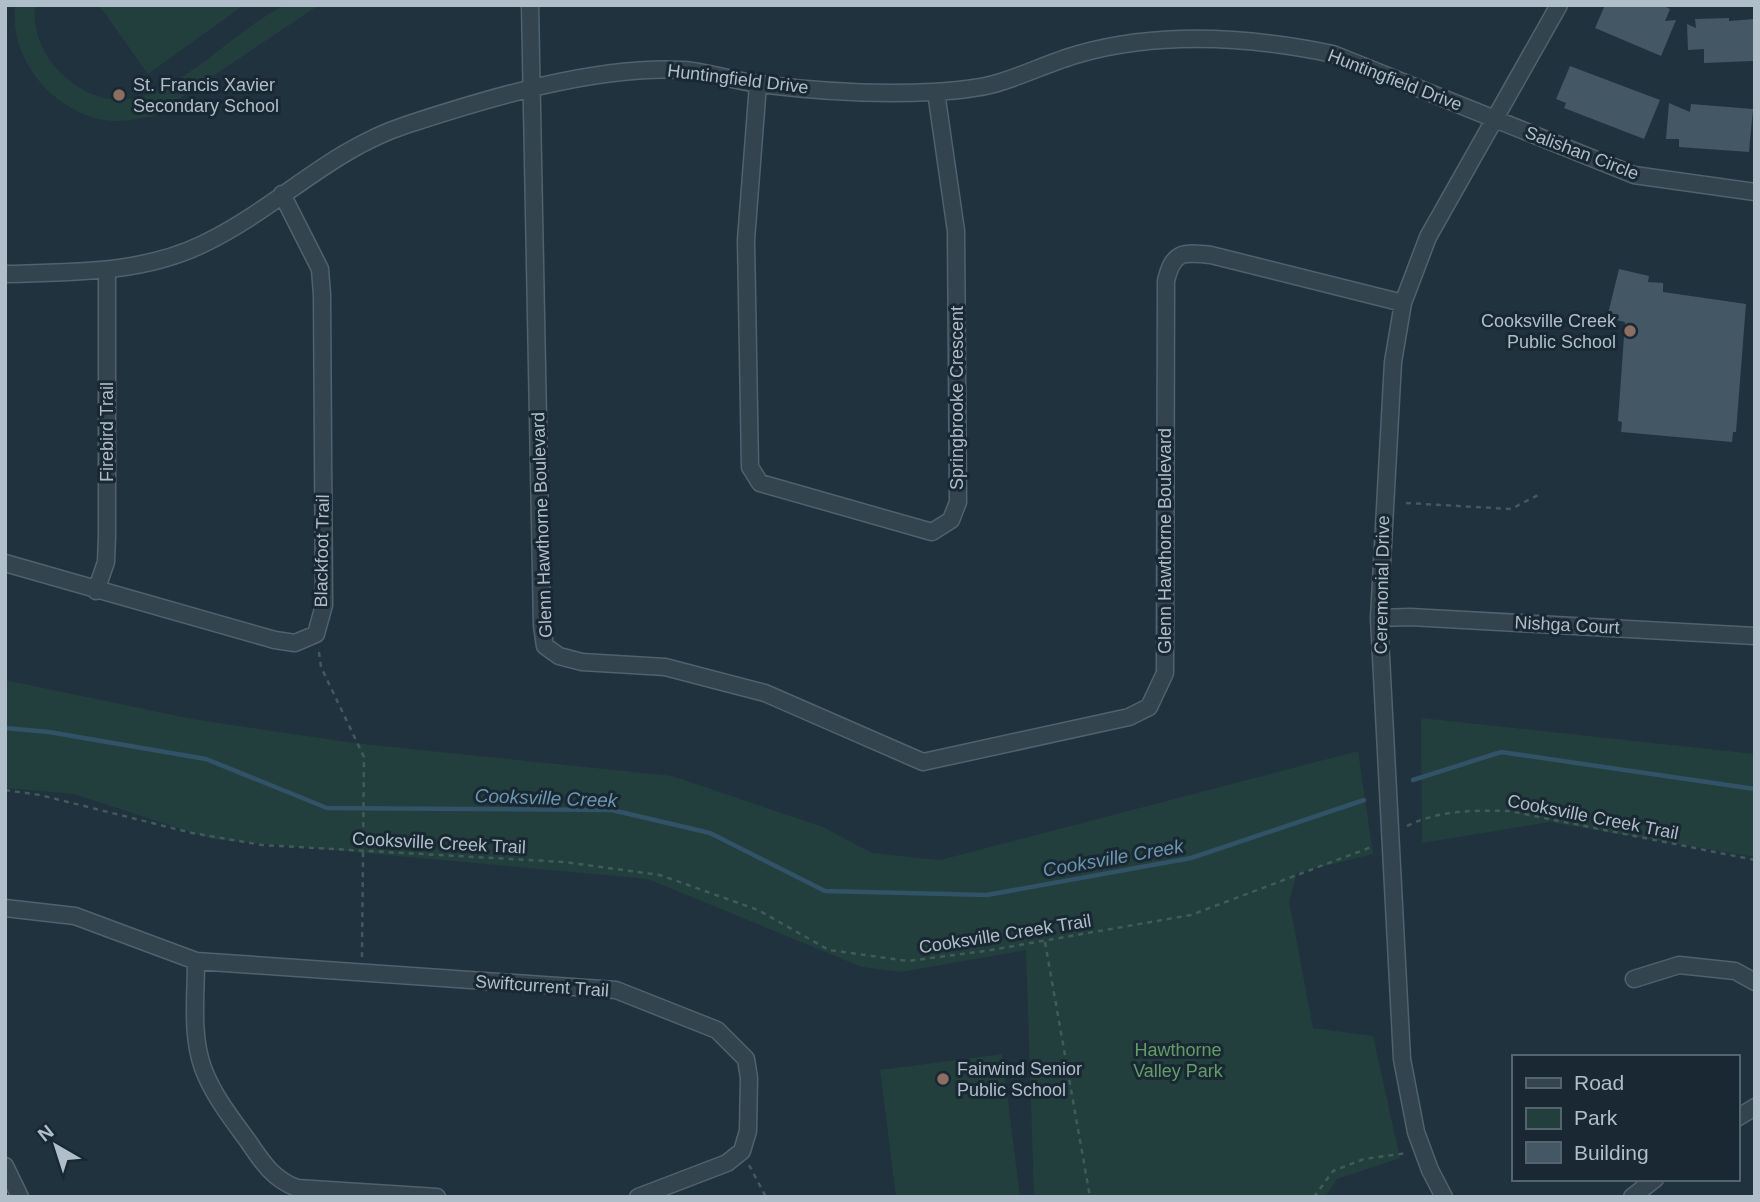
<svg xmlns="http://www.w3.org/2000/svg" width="1760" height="1202" font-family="Helvetica,sans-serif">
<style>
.green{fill:#223f3d}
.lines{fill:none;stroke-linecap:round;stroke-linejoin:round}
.stream{stroke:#315267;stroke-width:4.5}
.building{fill:#435864}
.minor-casing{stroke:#52616b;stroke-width:19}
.path{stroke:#405b59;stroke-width:2.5;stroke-dasharray:5 5;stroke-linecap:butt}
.minor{stroke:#34444e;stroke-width:16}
.education-dot{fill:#8d6e63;stroke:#192832;stroke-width:2.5}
.labels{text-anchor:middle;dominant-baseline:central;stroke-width:6;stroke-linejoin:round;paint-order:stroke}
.street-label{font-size:18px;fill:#afbec9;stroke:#192832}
.poi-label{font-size:18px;fill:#afbec9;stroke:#192832;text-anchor:start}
.park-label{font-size:18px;fill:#649d66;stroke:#192832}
.water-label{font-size:19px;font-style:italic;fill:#6c96b0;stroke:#192832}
</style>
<rect width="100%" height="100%" fill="#20323e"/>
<path class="green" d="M15 5H35C32 32 44 58 64 76 142 147 216 38 282 7 291 2 308 5 319 5L153 116C137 119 120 123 104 120 52 110 9 59 15 5Z
M99 5H244L148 74Z
M5 680 192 719 354 743 672 776 823 827 872 853 940 860 1358 751 1373 854 1297 873 1289 901 1313 1028 1373 1036 1400 1158 1337 1179 1325 1197H1034L1026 950 901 972 862 967 648 879 212 839 74 794 5 788Z
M1421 718 1755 754V857L1550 822 1422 843Z
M1002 1054 1020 1197H896L880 1070Z"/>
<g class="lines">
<path class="stream" d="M5 728 49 732 206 759 327 808 612 810 710 833 825 891 987 895 1191 858 1364 800
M1413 780 1501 752 1755 789"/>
</g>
<path class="building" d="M1605 5H1662L1670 9 1665 21 1676 20 1661 56 1595 28Z
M1729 18V21L1755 19 1753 61 1704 63V49L1688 50 1687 24 1696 28 1695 19Z
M1570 66 1660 100 1644 139 1564 108 1566 103 1556 99Z
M1669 103 1690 112 1691 104 1753 109 1749 152 1679 147V139H1666Z
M1619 269 1649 276 1648 282 1663 283V292L1746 304 1736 432H1733L1732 442 1621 432 1622 422 1618 421 1625 322 1607 318Z"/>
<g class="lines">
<defs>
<path id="minor" d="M530 5 542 626 545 646 559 656 582 662 665 667 765 693 923 762 1129 717 1149 707 1165 673 1166 281C1173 251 1183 252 1211 255L1403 303
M758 84 746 240 750 467 760 483 932 532 951 520 958 502 956 231 936 92
M5 274C72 272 141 274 203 244 275 210 329 150 406 125 488 98 597 65 684 70 709 72 734 81 759 84 815 91 875 95 932 92 952 91 975 89 994 84 1023 76 1050 62 1079 54 1161 31 1251 37 1333 54L1634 175 1755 192
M5 563 275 640 295 643 316 634 324 605 322 295 320 269 282 194
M96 591 106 562 107 536V270
M1379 618 1410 617 1755 636
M5 908 75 916 196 961 616 990 717 1030 746 1059 749 1078 748 1131 742 1151 727 1163 638 1197
M196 961C196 996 191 1035 203 1068 213 1095 231 1118 248 1141 262 1162 273 1179 297 1188L437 1197
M1634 979 1679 965 1735 971 1755 982
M1737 1118 1755 1107
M5 1166 20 1197
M1444 1197 1430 1170 1416 1132 1402 1059 1379 618 1393 362 1403 303 1428 237 1559 5
M1632 1197 1655 1179"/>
</defs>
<use href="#minor" class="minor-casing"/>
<path class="path" d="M1406 503 1511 509 1540 494
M319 652 321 667 364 757 362 957
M5 790 40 795 192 833 262 845 564 862 660 875 758 910 829 950 908 961 985 951 1191 915 1374 846
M1407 826C1439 810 1475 810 1509 811L1755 860
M1045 942 1090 1197
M749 1165 766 1197
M1314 1197 1333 1171 1364 1159 1407 1153"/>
<use href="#minor" class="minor"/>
</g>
<g class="education-dot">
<circle cx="119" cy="95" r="7"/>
<circle cx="1630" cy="331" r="7"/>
<circle cx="943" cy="1079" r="7"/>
</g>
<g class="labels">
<g class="street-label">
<text transform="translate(738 79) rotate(7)">Huntingfield Drive</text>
<text transform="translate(1395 80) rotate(21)">Huntingfield Drive</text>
<text transform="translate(1582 153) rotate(21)">Salishan Circle</text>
<text transform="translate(957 398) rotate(-90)">Springbrooke Crescent</text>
<text transform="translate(107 432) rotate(-90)">Firebird Trail</text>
<text transform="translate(542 525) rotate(-92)">Glenn Hawthorne Boulevard</text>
<text transform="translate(1165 541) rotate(-90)">Glenn Hawthorne Boulevard</text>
<text transform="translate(322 551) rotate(-89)">Blackfoot Trail</text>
<text transform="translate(1382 585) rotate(-89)">Ceremonial Drive</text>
<text transform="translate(1567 625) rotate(3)">Nishga Court</text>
<text transform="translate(1593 817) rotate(11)">Cooksville Creek Trail</text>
<text transform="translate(439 843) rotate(3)">Cooksville Creek Trail</text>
<text transform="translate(1005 934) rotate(-9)">Cooksville Creek Trail</text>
<text transform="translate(542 986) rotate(4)">Swiftcurrent Trail</text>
</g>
<g class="poi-label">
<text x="133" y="85">St. Francis Xavier<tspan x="133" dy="21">Secondary School</tspan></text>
<text x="1616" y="321" text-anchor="end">Cooksville Creek<tspan x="1616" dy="21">Public School</tspan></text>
<text x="957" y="1069">Fairwind Senior<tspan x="957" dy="21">Public School</tspan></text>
</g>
<g class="park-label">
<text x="1178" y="1050">Hawthorne<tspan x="1178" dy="21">Valley Park</tspan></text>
</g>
<g class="water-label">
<text transform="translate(546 798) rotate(2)">Cooksville Creek</text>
<text transform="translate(1113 858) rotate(-10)">Cooksville Creek</text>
</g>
</g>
<rect width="1760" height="1202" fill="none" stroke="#afbec9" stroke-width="14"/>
<rect x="1512" y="1055" width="228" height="126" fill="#192832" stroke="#55646e" stroke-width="2"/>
<rect x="1526" y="1078" width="35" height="10" fill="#34444e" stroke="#55646e" stroke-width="2"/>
<text x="1574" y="1090" font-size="21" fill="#afbec9">Road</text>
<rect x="1526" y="1108" width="35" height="21" fill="#223f3d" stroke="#55646e" stroke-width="2"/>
<text x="1574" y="1125" font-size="21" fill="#afbec9">Park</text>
<rect x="1526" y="1142" width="35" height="21" fill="#435864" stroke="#55646e" stroke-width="2"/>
<text x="1574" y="1160" font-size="21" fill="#afbec9">Building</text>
<g transform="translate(56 1146) rotate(321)" stroke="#192832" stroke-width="5" paint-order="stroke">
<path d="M0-5L12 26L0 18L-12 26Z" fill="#afbec9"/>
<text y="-10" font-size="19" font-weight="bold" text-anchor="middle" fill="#afbec9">N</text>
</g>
</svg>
